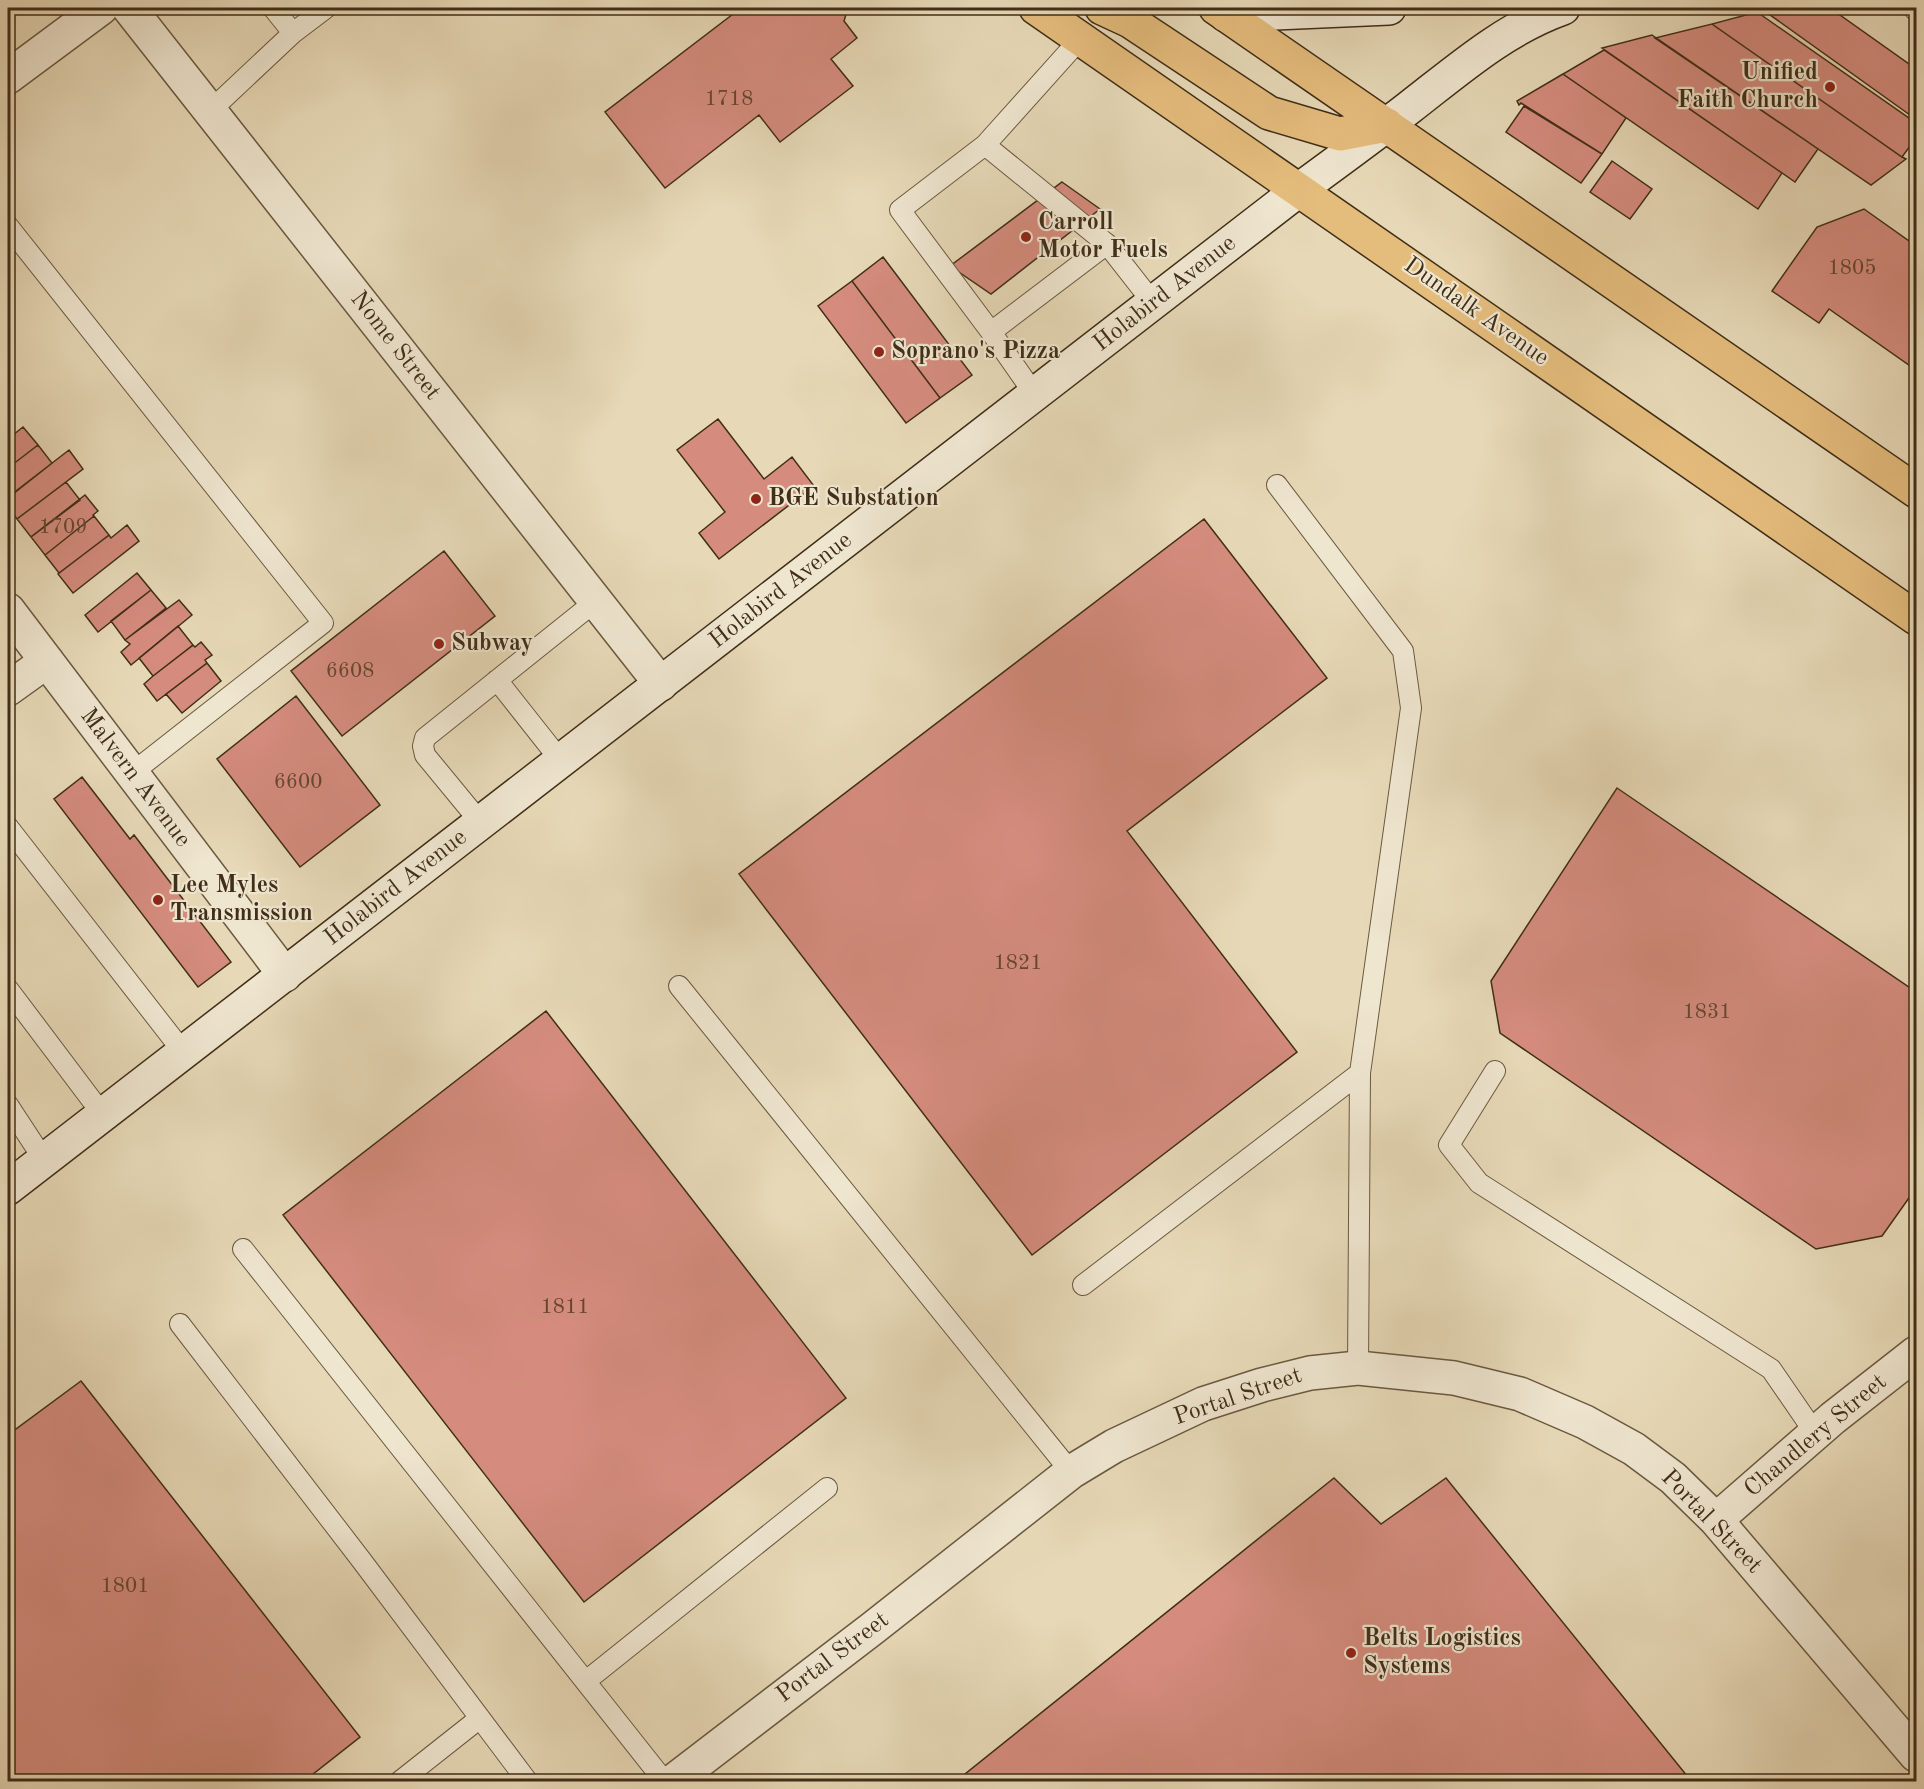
<svg xmlns="http://www.w3.org/2000/svg" width="1924" height="1789" font-family="'Old Standard TT',serif">
<style>
.building{fill:#d58c7e;stroke:#402e18;stroke-width:1.5}
.lines{fill:none;stroke-linecap:round;stroke-linejoin:round}
.service-casing{stroke:#6a5940;stroke-width:22}
.minor-casing{stroke:#6a5940;stroke-width:36}
.secondary-casing{stroke:#402e18;stroke-width:36}
.primary-casing{stroke:#402e18;stroke-width:36}
.service{stroke:#efe6d0;stroke-width:20}
.minor{stroke:#efe6d0;stroke-width:33}
.secondary{stroke:#efe6d0;stroke-width:33}
.primary{stroke:#e4bc7c;stroke-width:33}
.poi-dot{fill:#8f2418;stroke:#efe6d0;stroke-width:2}
.labels{text-anchor:middle;dominant-baseline:central;stroke-width:4.5;stroke-linejoin:round;paint-order:stroke}
.number-label{font-size:21px;fill:#654632}
.poi-label{font-size:24px;font-weight:bold;fill:#402e18;stroke:#efe6d0;text-anchor:start}
.street-label{font-size:24px;fill:#402e18;stroke:#efe6d0}
</style>
<rect width="100%" height="100%" fill="#e7d9b7"/>
<filter id="stains"><feTurbulence type="fractalNoise" baseFrequency=".00333" numOctaves="4"/><feColorMatrix values="0 0 0 0 .2 0 0 0 0 .09 0 0 0 0 .02 0 0 0 .5 -.17"/></filter>
<radialGradient id="worn" r=".72"><stop offset=".6" stop-color="#630" stop-opacity="0"/><stop offset="1" stop-color="#630" stop-opacity=".3"/></radialGradient>
<path class="building" d="M741 8H848L844 21 857 38 831 59 853 86 780 142 759 115 665 188 605 112Z
M1775 8H1830L1916 69V106L1910 115 1766 12V10Z
M1757 12 1916 123V138L1902 157 1712 24Z
M1712 24 1902 157 1906 159 1871 185 1655 38Z
M1652 35 1818 149 1795 182 1602 48Z
M1604 50 1782 173 1758 209 1563 74Z
M1563 74 1626 118 1602 154 1521 103 1519 105 1517 101Z
M1524 106 1602 154 1581 183 1506 132Z
M1612 161 1652 189 1630 219 1590 192Z
M1062 182 1100 209 991 294 950 266Z
M1864 209 1916 246V370L1829 309 1819 323 1772 291 1817 227Z
M883 257 972 375 940 398 852 281Z
M852 281 940 398 906 423 818 306Z
M718 419 764 479 792 457 814 486 719 559 699 533 725 512 677 450Z
M23 427 38 445 8 468V439Z
M38 445 52 463 8 498V468Z
M69 450 83 469 17 519 8 507V501L14 496 12 494Z
M66 482 80 500 31 537 17 519Z
M85 495 98 511 93 515 94 516 45 555 31 537Z
M94 516 109 535 59 573 45 555Z
M1204 519 1327 678 1127 831 1297 1052 1032 1255 739 874Z
M127 525 139 541 73 593 58 574 109 535 111 538Z
M444 551 495 616 342 736 291 671Z
M137 573 151 590 98 632 85 615Z
M151 590 166 608 125 640 111 621Z
M179 600 192 615 131 665 121 652 130 644 125 640Z
M178 626 193 645 153 676 139 658Z
M201 642 212 655 205 660 207 663 157 701 144 684 153 676 193 645 195 647Z
M207 663 221 681 182 713 166 694Z
M296 696 380 805 300 867 217 759Z
M82 777 130 839 134 835 231 962 198 987 54 799Z
M1617 788 1916 992V1188L1882 1236 1816 1249 1500 1033 1491 981Z
M546 1011 846 1398 584 1602 283 1215Z
M81 1381 360 1737 303 1782H8V1435Z
M1334 1478 1381 1524 1446 1478 1692 1782H955Z"/>
<g class="lines">
<defs>
<path id="service" d="M273 8 293 33
M1915 10H1916
M1081 38 985 145 1107 244 1154 304
M210 111 293 33 326 8
M985 145 900 210 991 332
M8 226 323 623 132 773
M1035 395 991 332 1107 244
M1277 485 1403 651 1411 708 1360 1073 1358 1368
M497 680 561 761
M481 823 425 755 423 746 425 738 596 601
M8 827 184 1053
M679 986 1071 1472
M8 989 103 1115
M1495 1071 1449 1145 1479 1183 1771 1369 1815 1433
M8 1105 44 1160
M243 1249 665 1782
M1083 1285 1360 1073
M180 1324 362 1561 528 1782
M586 1681 827 1488
M399 1782 480 1718"/>
<path id="minor" d="M129 8 661 684
M8 77 101 8
M8 610 285 975
M8 689 47 661
M1716 1520 1833 1418 1916 1353
M672 1782 873 1628 1071 1472 1114 1446 1203 1404 1262 1385 1310 1373 1358 1368 1454 1378 1520 1394 1585 1422 1634 1449 1673 1478 1716 1520 1916 1755"/>
<path id="secondary" d="M1226 15 1389 8
M8 1188 1300 189C1337 162 1374 135 1410 107 1459 69 1504 29 1563 8"/>
<path id="primary" d="M1036 8 1916 618
M1102 8 1130 21 1269 113 1340 134 1387 125
M1216 8 1916 491"/>
</defs>
<use href="#service" class="service-casing"/>
<use href="#minor" class="minor-casing"/>
<use href="#secondary" class="secondary-casing"/>
<use href="#primary" class="primary-casing"/>
<use href="#service" class="service"/>
<use href="#minor" class="minor"/>
<use href="#secondary" class="secondary"/>
<use href="#primary" class="primary"/>
</g>
<g class="poi-dot">
<circle cx="1830" cy="87" r="6"/>
<circle cx="1026" cy="237" r="6"/>
<circle cx="879" cy="352" r="6"/>
<circle cx="756" cy="499" r="6"/>
<circle cx="439" cy="644" r="6"/>
<circle cx="158" cy="900" r="6"/>
<circle cx="1351" cy="1653" r="6"/>
</g>
<g class="labels">
<g class="number-label">
<text x="729" y="99">1718</text>
<text x="1852" y="268">1805</text>
<text x="63" y="527">1709</text>
<text x="350" y="671">6608</text>
<text x="298" y="782">6600</text>
<text x="1018" y="963">1821</text>
<text x="1707" y="1012">1831</text>
<text x="565" y="1307">1811</text>
<text x="125" y="1586">1801</text>
</g>
<g class="poi-label">
<text x="1818" y="73" text-anchor="end">Unified<tspan x="1818" dy="28">Faith Church</tspan></text>
<text x="1038" y="223">Carroll<tspan x="1038" dy="28">Motor Fuels</tspan></text>
<text x="891" y="352">Soprano's Pizza</text>
<text x="768" y="499">BGE Substation</text>
<text x="451" y="644">Subway</text>
<text x="170" y="886">Lee Myles<tspan x="170" dy="28">Transmission</tspan></text>
<text x="1363" y="1639">Belts Logistics<tspan x="1363" dy="28">Systems</tspan></text>
</g>
<g class="street-label">
<text transform="translate(1165 294) rotate(-38)">Holabird Avenue</text>
<text transform="translate(1476 312) rotate(35)">Dundalk Avenue</text>
<text transform="translate(395 346) rotate(52)">Nome Street</text>
<text transform="translate(781 591) rotate(-38)">Holabird Avenue</text>
<text transform="translate(135 778) rotate(53)">Malvern Avenue</text>
<text transform="translate(396 888) rotate(-38)">Holabird Avenue</text>
<text transform="translate(1238 1397) rotate(-19)">Portal Street</text>
<text transform="translate(1816 1436) rotate(-40)">Chandlery Street</text>
<text transform="translate(1711 1522) rotate(46)">Portal Street</text>
<text transform="translate(833 1658) rotate(-37)">Portal Street</text>
</g>
</g>
<rect width="1924" height="1789" fill="none" stroke="#e7d9b7" stroke-width="30"/>
<rect x="9" y="9" width="1906" height="1771" fill="none" stroke="#402e18" stroke-width="3"/>
<rect x="15" y="15" width="1894" height="1759" fill="none" stroke="#402e18" stroke-width="1.5"/>
<rect width="100%" height="100%" filter="url(#stains)"/>
<rect width="100%" height="100%" fill="url(#worn)"/>
</svg>
